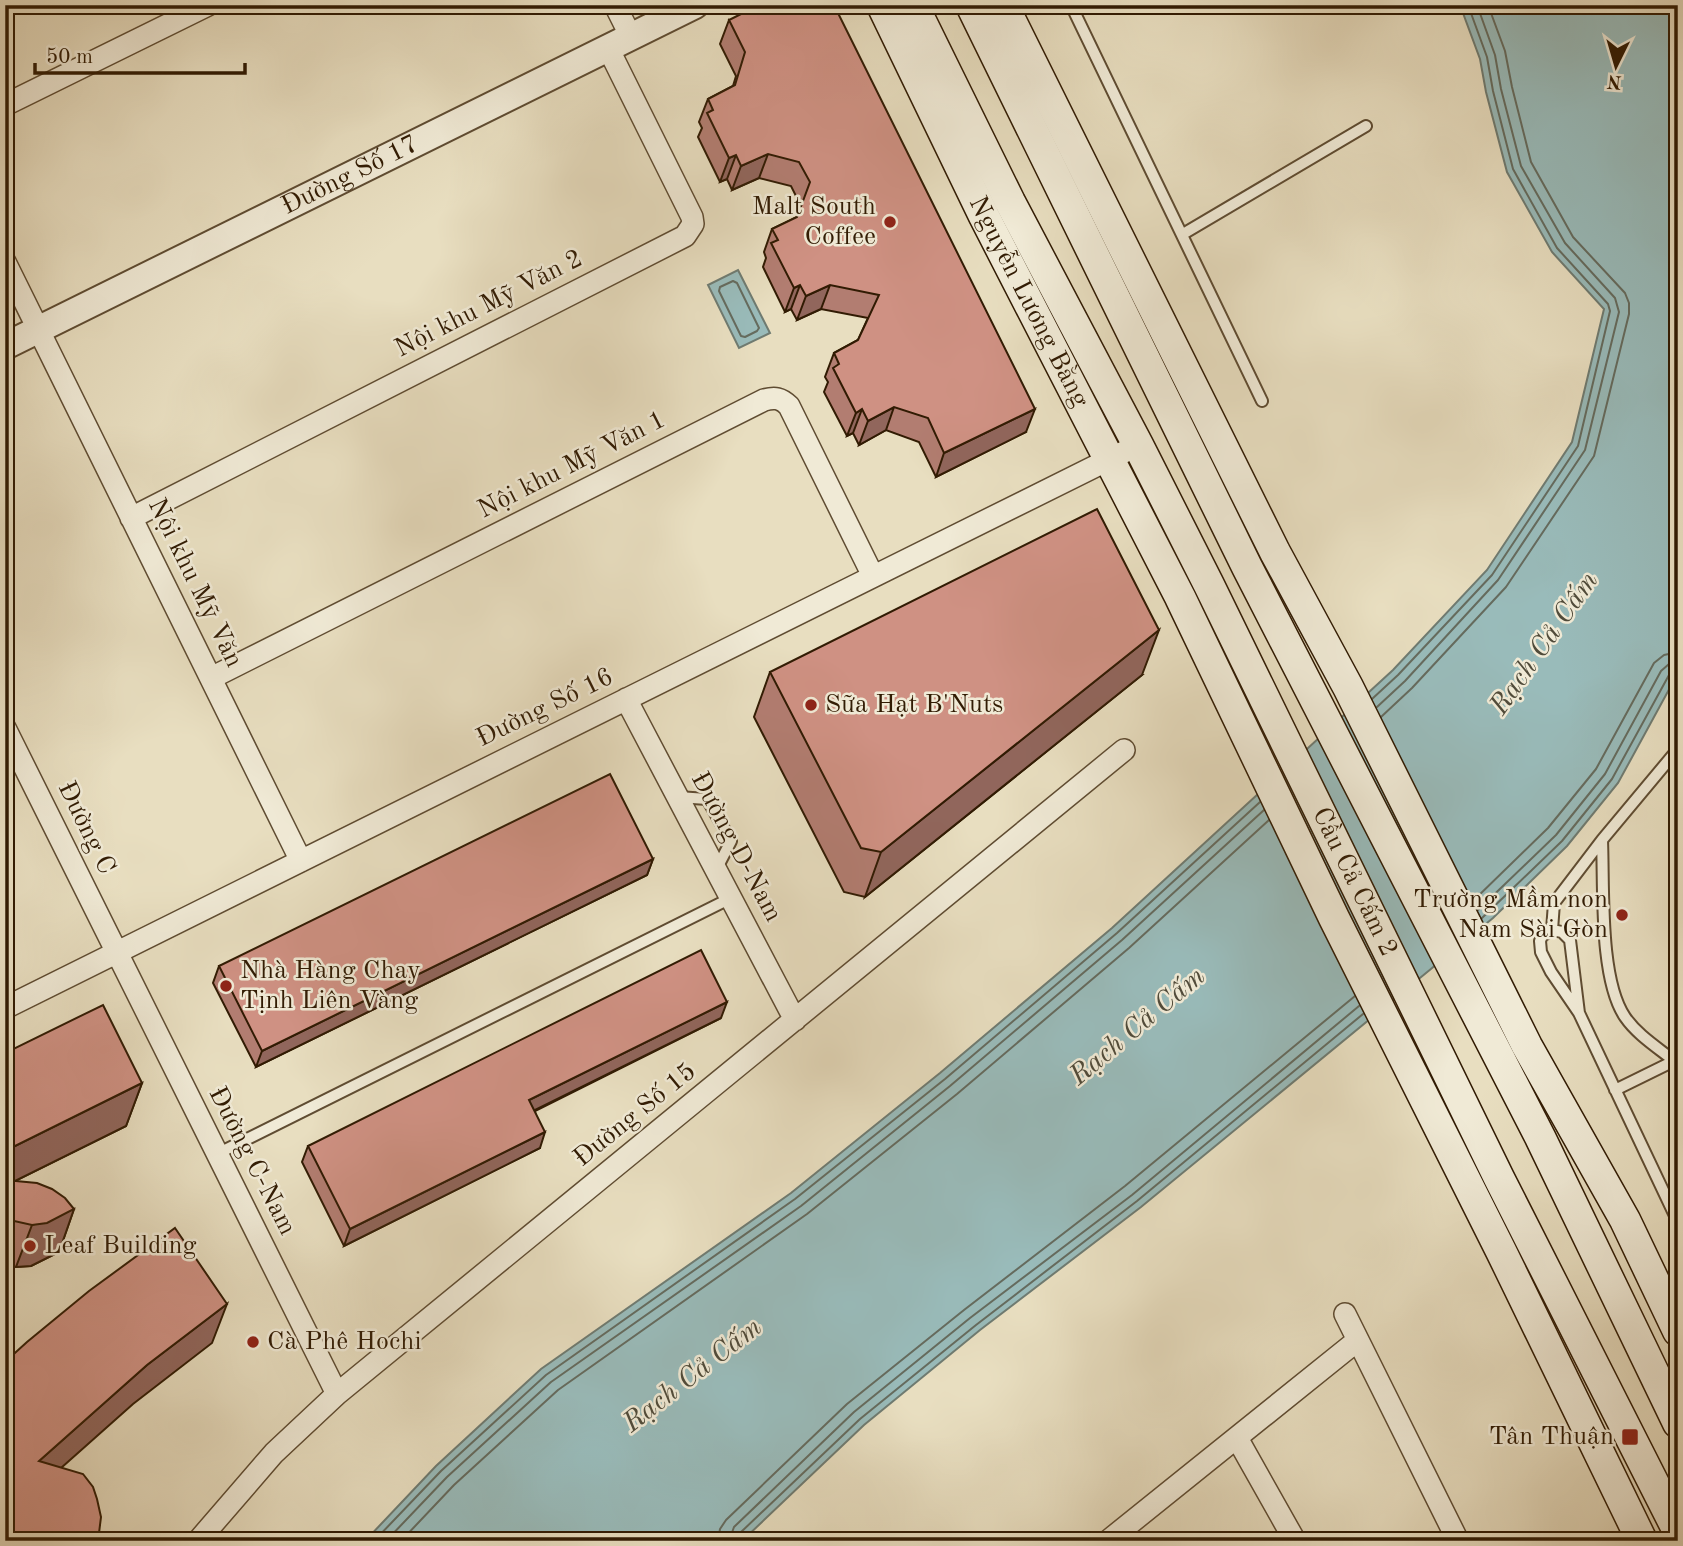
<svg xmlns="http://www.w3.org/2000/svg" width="1683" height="1546" font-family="'Old Standard TT',serif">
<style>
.water{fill:#99bbba;stroke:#6f7b71;stroke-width:2}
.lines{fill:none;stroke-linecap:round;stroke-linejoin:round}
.shore{stroke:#656b5e;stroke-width:2}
.service-casing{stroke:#5f4c32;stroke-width:14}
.minor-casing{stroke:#5f4c32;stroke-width:24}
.tertiary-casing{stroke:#5f4c32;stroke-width:30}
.secondary-casing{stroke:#311b03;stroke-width:33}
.service{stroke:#f0ead6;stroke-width:10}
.minor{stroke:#f0ead6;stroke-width:21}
.tertiary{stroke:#f0ead6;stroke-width:26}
.secondary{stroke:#f0ead6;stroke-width:30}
.wall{fill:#b27d71;stroke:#311b03;stroke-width:2}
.shaded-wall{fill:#91665c;stroke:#311b03;stroke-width:2}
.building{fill:#cf9183;stroke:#311b03;stroke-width:2}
.poi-dot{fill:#8f2418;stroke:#f0ead6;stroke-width:2.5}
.labels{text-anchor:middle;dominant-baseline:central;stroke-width:5;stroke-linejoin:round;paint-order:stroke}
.street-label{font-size:26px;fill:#311b03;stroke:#f0ead6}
.poi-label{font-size:26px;fill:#311b03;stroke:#f0ead6;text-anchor:start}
.water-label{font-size:28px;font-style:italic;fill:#504b3a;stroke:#f0ead6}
</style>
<rect width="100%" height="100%" fill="#e8dec0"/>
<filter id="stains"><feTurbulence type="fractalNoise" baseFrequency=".00286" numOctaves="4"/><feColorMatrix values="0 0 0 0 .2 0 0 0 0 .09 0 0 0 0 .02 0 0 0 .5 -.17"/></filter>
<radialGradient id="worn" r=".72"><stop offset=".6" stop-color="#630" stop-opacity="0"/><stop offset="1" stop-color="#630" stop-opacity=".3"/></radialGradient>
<path class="water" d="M1460 5H1678V673L1618 783 1567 846 1493 918 1141 1207 980 1330 864 1425 742 1541H365L436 1466 541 1369 791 1193 940 1073 1112 928 1393 670 1487 570 1572 442 1604 309 1552 252 1507 172 1486 92 1480 59Z
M738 270 770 333 739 348 708 285Z"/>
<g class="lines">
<path class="shore" d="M733 281 737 283 759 328 757 331 745 337 741 336 719 291 720 287Z
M1372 699 1398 675 1492 575 1578 446 1610 311 1608 304 1557 248 1513 169 1493 91 1487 57 1468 5
M1377 707 1405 681 1498 580 1585 450 1619 312 1615 298 1565 243 1521 166 1501 89 1495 55 1477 5
M1381 717 1412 688 1506 587 1594 456 1629 314V303L1625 293 1573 237 1531 162 1512 87 1505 51 1488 5
M1473 901 1548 828 1596 769 1654 663 1664 655 1678 652
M1478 910 1556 835 1605 774 1661 671 1669 664 1678 662
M1482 918 1562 841 1612 779 1669 675 1678 671
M374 1541 441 1471 546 1375 795 1199 945 1079 1117 933 1260 802
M386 1541 447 1477 551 1382 801 1206 950 1086 1122 940 1264 810
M401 1541 454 1485 558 1390 807 1214 957 1094 1129 948 1269 820
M718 1541 720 1529 726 1520 847 1404 964 1310 1125 1186 1355 996
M729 1541 734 1527 854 1412 970 1318 1132 1195 1359 1006
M738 1541 740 1533 860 1419 976 1325 1137 1201 1363 1014"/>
<defs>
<path id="service" d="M1071 5 1262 401
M1183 234 1366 126
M1678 749 1602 840C1604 887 1599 979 1625 1017 1638 1036 1660 1049 1678 1064
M678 797 707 799 731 841 716 870
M1552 930 1554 903 1602 840
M1579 1013 1570 940 1562 932 1552 930 1542 936 1540 941 1541 952 1551 972 1579 1013 1678 1222
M1615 1090 1674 1061
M217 1154 731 898"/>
<path id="minor" d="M615 5 631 37
M5 105 208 5
M5 262 301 861
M131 518 685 236 693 224 692 217 608 48
M211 678 764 400C775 397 781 398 789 406L873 576
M626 699 795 1020
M5 728 337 1394
M5 1008 1138 445
M1345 1314 1458 1541
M1237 1438 1295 1541
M198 1541 274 1453 337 1394 1124 750
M1108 1541 1358 1340"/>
<g id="tertiary">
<path id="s1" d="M5 346 695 5"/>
</g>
<g id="secondary">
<path id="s2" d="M882 5 984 216 1180 597 1334 918 1501 1251 1642 1541"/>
<path id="s3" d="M913 5 1010 202 1138 445 1209 585 1499 1178 1678 1531"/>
<path d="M971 5 1247 567 1540 1137 1678 1423"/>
<path d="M1003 5 1275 552 1348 687 1527 1046 1625 1220 1678 1331"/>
</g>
</defs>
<use href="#service" class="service-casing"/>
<use href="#minor" class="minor-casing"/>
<use href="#tertiary" class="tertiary-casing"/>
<use href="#secondary" class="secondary-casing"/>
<use href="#service" class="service"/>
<use href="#minor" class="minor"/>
<use href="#tertiary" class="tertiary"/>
<use href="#secondary" class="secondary"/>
</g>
<path class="wall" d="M729 20 1026 432 936 477 919 442 886 430 859 445 853 433 847 436 824 392 828 382 825 377 834 353 858 340 868 318 821 309 797 320 791 309 785 312 763 267 766 258 764 252 772 229 797 217 801 206 791 186 759 178 732 190 727 179 720 182 698 137 702 128 699 122 708 99 733 86 736 76 720 44Z
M770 672 1142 675 865 897 844 892 754 717Z
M653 859 647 875 256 1067 213 983 219 966Z
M721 1018 535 1111 540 1148 344 1246 302 1162 308 1146Z
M5 1053 142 1083 126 1126 15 1181 74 1209 59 1252 31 1266 16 1267 5 1265Z"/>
<path class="shaded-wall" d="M768 154 759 178 732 190 741 166Z
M736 155 727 179 720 182 729 158Z
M800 285 791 309 785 312 794 288Z
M830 285 821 309 797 320 806 296Z
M894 407 886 430 859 445 868 421Z
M862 409 853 433 847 436 856 413Z
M1035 409 1026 432 936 477 944 453Z
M1159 630 1142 675 865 897 881 852Z
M653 859 647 875 256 1067 262 1051Z
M727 1002 721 1018 523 1116 529 1100Z
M142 1083 126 1126 5 1186V1151Z
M545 1132 540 1148 344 1246 350 1229Z
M74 1209 59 1252 31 1266 16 1267 32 1225Z
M227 1304 212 1343 133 1404 25 1500 39 1461 147 1365Z"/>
<path class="building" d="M759 5H834L1035 409 944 453 928 418 894 407 868 421 862 409 856 413 833 368 839 364 834 353 858 340 879 295 830 285 806 296 800 285 794 288 771 243 778 240 772 229 797 217 810 182 799 162 768 154 741 166 736 155 729 158 707 113 713 110 708 99 735 85 745 52 729 20Z
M1097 509 1159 630 881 852 861 848 770 672Z
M610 774 653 859 262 1051 219 966Z
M701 950 727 1002 529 1100 545 1132 350 1229 308 1146Z
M103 1005 142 1083 5 1151V1053Z
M5 1180 37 1183 52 1189 65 1198 74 1209 47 1223 32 1225 5 1219Z
M175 1228 227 1304 147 1365 39 1461 83 1474 93 1487 97 1499 101 1517 98 1541H5V1362L27 1342 89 1291Z"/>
<g class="poi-dot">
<circle cx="890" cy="222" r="7"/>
<circle cx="811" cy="705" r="7"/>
<circle cx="1622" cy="915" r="7"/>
<circle cx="226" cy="986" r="7"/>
<circle cx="30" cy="1246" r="7"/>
<circle cx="253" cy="1342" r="7"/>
<rect x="1621" y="1428" width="18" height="18" rx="3.5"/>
</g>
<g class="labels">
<g class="street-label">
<text stroke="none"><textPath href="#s1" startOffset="385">Đường Số 17</textPath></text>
<text stroke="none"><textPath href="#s2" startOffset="331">Nguyễn Lương Bằng</textPath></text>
<text transform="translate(489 304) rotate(-27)">Nội khu Mỹ Văn 2</text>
<text transform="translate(572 465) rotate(-27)">Nội khu Mỹ Văn 1</text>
<text transform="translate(195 583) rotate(64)">Nội khu Mỹ Văn</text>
<text transform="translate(545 708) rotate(-26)">Đường Số 16</text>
<text transform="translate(86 828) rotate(64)">Đường C</text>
<text transform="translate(736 847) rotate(62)">Đường D-Nam</text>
<text stroke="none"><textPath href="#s3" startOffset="982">Cầu Cả Cấm 2</textPath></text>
<text transform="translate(635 1115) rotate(-39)">Đường Số 15</text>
<text transform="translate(252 1161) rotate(63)">Đường C-Nam</text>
</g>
<g class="poi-label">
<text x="876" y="207" text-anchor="end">Malt South<tspan x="876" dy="30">Coffee</tspan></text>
<text x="825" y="705">Sữa Hạt B'Nuts</text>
<text x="1608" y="900" text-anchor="end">Trường Mầm non<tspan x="1608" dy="30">Nam Sài Gòn</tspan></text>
<text x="240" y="971">Nhà Hàng Chay<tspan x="240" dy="30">Tịnh Liên Vàng</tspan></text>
<text x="44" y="1246">Leaf Building</text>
<text x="267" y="1342">Cà Phê Hochi</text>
<text x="1614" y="1437" text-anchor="end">Tân Thuận</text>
</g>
<g class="water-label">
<text transform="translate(1545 644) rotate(-55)">Rạch Cả Cấm</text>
<text transform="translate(1138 1027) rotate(-40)">Rạch Cả Cấm</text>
<text transform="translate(693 1376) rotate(-38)">Rạch Cả Cấm</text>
</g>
</g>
<rect width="1683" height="1546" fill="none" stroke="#e8dec0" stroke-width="28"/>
<rect x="7" y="7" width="1669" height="1532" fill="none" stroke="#311b03" stroke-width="3.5"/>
<rect x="14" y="14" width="1655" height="1518" fill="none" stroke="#311b03" stroke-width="2"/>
<g transform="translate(1616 66) rotate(185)" stroke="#f0ead6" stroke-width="5" paint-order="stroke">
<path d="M0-5L12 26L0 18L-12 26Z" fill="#311b03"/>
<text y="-10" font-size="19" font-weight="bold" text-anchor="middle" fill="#311b03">N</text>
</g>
<path d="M35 63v10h210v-10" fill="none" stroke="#311b03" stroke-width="3.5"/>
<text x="46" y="63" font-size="21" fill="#311b03" stroke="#f0ead6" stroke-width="5" paint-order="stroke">50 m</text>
<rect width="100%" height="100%" filter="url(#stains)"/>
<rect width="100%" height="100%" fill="url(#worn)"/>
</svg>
